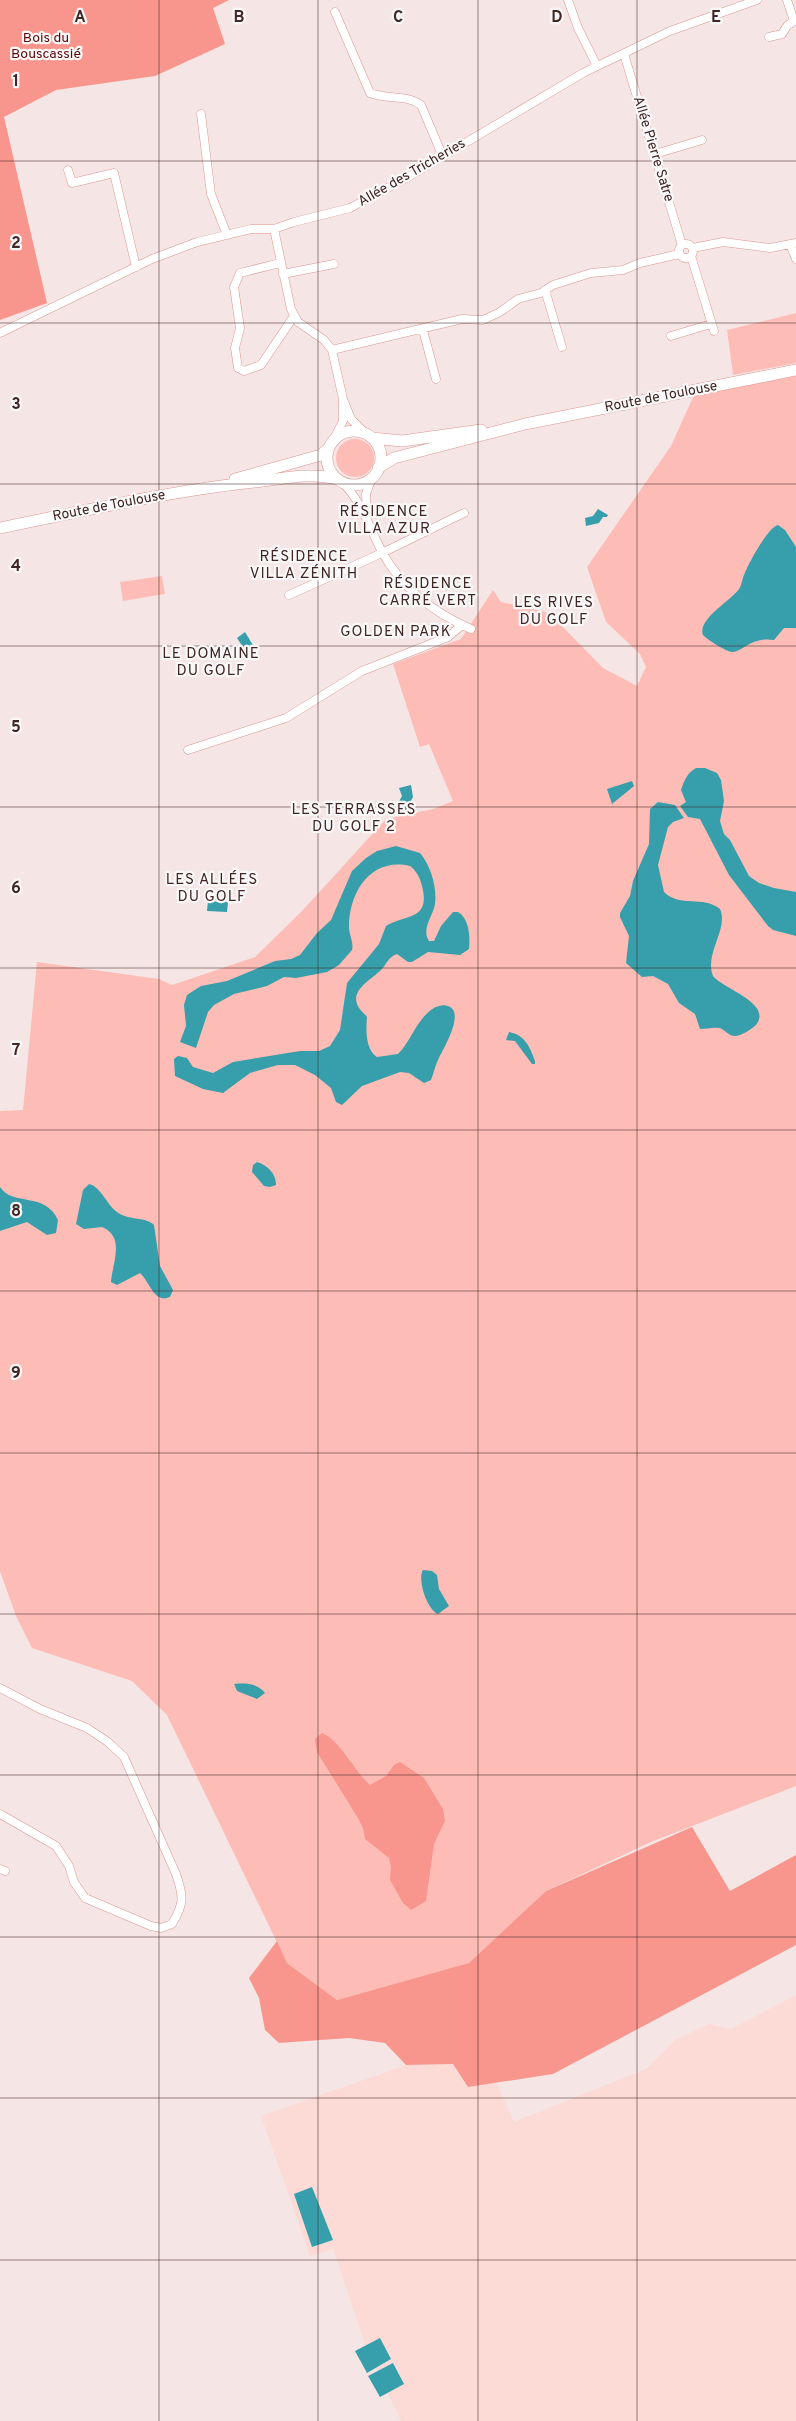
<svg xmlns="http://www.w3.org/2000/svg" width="796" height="2421" font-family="Overpass,sans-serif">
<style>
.built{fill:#fcdbd7}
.green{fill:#fdbdb6}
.forest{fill:#f8968d}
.water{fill:#369fab}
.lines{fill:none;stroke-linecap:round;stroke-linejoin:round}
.street-casing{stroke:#da968f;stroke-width:9}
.secondary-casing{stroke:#da968f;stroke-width:12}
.street{stroke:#fff;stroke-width:8}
.secondary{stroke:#fff;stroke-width:11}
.grid{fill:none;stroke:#412624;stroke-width:1;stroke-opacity:0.55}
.labels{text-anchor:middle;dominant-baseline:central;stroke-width:4.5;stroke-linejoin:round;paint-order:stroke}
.park-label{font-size:14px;fill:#60080c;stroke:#f8f8f8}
.street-label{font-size:14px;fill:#412624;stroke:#f8f8f8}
.neighbourhood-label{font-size:15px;letter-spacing:1px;fill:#412624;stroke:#f8f8f8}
.grid-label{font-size:16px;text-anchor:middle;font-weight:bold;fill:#412624;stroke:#f8f8f8;stroke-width:4.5;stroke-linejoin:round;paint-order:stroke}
</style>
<rect width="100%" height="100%" fill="#f5e6e5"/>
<path class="built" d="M796 1995V2421H401L367 2350 333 2249 310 2256 261 2116 406 2065 453 2064 468 2087 496 2082 514 2122 646 2069 675 2040 709 2024 731 2029Z"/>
<path class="green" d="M796 313V363L733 375 727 330Z
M796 375V1786L651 1842 546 1891 470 1963 337 2000 287 1963 167 1715 132 1681 32 1648 16 1616 0 1571V1111L23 1110 37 962 159 979 172 985 255 957 302 911 386 819 433 809 453 801 429 744 420 747 393 664 461 639 493 590 501 602 545 612 559 623 603 668 637 686 646 667 640 654 606 622 587 567 671 446 694 395Z
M336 458a19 19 0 1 1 38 0a19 19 0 1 1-38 0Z
M162 576 165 594 123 601 120 582Z"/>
<path class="forest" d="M0 0H229L213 8 225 44 155 76 56 90 4 117 47 303 0 320Z
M322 1733C340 1740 354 1771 370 1785L386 1776 394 1765 400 1762 424 1778 443 1809 445 1821 434 1844 426 1901 411 1910 403 1903 390 1880 391 1867 389 1858 365 1839 363 1828 358 1818 317 1752 315 1739Z
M692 1827 730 1891 796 1855V1945L553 2074 468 2087 453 2064 406 2065 385 2043 349 2038 279 2043 265 2030 259 1998 249 1978 277 1941 287 1963 337 2000 469 1963 546 1891Z"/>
<path class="water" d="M598 509 608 515 607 517H603L599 523 586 526 585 518 593 516Z
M778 525 785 530 796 547V628H784L774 640C752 636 741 653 732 652 725 651 708 640 703 635 697 619 732 600 739 589 742 585 742 579 744 575 748 564 768 527 778 525Z
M245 632 256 650 248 655 237 638Z
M696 768H705L717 773 721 780 724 801 720 821 724 834 730 840 749 876 759 883 774 888 796 892V936L773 930 768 926 729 875 700 819 688 817 680 806 686 802 681 790C684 781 687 773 696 768Z
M632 781 634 786 612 804 607 789Z
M411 785 413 797 406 810 397 805 402 796 399 788Z
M658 802 675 805 684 818 673 822 668 827 658 865 664 892C680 908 703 895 720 909 729 929 704 953 713 976 723 989 773 1003 756 1025 752 1029 742 1035 736 1036 729 1037 725 1029 719 1028 714 1027 705 1029 700 1029L695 1014 679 1003 668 984 653 976 642 977 626 963 629 936 620 917V913L630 896 633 881 649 844 650 809Z
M396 846 420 853C431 866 437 887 435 904 433 916 421 929 429 941H434L441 926 453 912H458C470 919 470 938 469 949L460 955 428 952 412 962H408L397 954C388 957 387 964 381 970 371 980 348 991 359 1008 362 1012 365 1014 367 1017 366 1029 365 1049 377 1057L398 1054C412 1040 417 1018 434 1008 437 1006 444 1004 448 1006 466 1012 443 1049 439 1058 435 1065 434 1073 431 1080L424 1083 409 1073 400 1072 362 1086 342 1105 336 1102 331 1088 315 1075 295 1065H278L250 1073 223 1093 203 1089 175 1076 174 1059 178 1056 187 1058 193 1067 213 1073 233 1062 300 1051H319L330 1046 340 1030 347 983 379 944 386 926C405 914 431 921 422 886 420 878 416 870 410 866 371 857 349 892 349 927 349 935 354 942 352 950L339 965 327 972 296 978 284 977 267 986 234 994 214 1005 208 1012 196 1048 180 1042 186 1026 184 1005 187 995 201 986 227 981 275 961 291 959 300 955 317 933 331 920 352 871 366 858 377 851Z
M208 901 228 902 227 912 207 911Z
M509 1032C525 1035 530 1047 535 1061V1064H532L515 1041 506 1040Z
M257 1162C267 1165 276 1173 276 1185L270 1187 264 1186 252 1172 253 1165Z
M89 1184C102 1187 107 1207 120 1214 130 1220 146 1217 154 1225L160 1266 173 1290 170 1297C154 1304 150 1282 140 1273L117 1285 111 1282C112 1264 126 1237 102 1227L84 1229 76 1224 83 1190Z
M0 1187C13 1207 45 1191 58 1220L56 1233 47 1235 27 1222 0 1231Z
M423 1570 432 1571 437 1575 439 1589 449 1606 438 1614C427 1610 417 1579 423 1570Z
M234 1684C245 1683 257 1683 265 1693L257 1699 237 1691Z
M312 2187 333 2240 312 2247 294 2194Z
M380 2338 391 2359 367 2373 355 2351Z
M393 2363 404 2384 380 2397 368 2376Z"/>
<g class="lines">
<defs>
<path id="street" d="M568 0 578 28 597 66
M787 0 794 21H796
M335 12 370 93C387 100 407 94 421 105L443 157
M769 37 782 34 787 26 794 21
M624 54 682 245
M201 114 211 194 227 235
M655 154 702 140
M68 170 72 183 114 173 136 267
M274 229 291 309 298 322 324 340 332 350 343 399 351 419 365 433
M679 251a7 7 0 1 1 14 0a7 7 0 1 1-14 0Z
M790 244 796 259
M693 248 723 242 770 248 796 243
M691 256 714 331
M280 263 240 273 234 287 240 328 235 348 238 368 244 371 261 365 294 316
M283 274 334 264
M545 290 562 347
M423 330 436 379
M0 333 152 259 197 242 251 229H274L294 222 350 208 408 177 583 73 670 31 757 0
M671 336 711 324
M332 350 462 319 483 320 500 312 518 299 541 293 553 285 591 273 623 270 640 263 679 254
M334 439 343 421V399
M342 482C362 502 369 527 382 552 402 588 434 613 471 629
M367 515 366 494 372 477
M289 595 382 553 464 513
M188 750 286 718 362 671 448 637 462 625
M0 1688 40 1709 87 1728 108 1742 124 1757 176 1874C184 1897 184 1904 172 1924L161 1928 151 1926 85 1898 74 1882 69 1866 56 1846 0 1814
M0 1869 5 1871"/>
<path id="secondary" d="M327 458a27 27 0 1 1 54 0a27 27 0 1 1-54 0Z
M372 438 402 441 481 430
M378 468 394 458 525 424 796 370
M235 479 321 455 328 449
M0 528C84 511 169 491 254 482 283 479 309 472 337 479"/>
</defs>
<use href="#street" class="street-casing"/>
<use href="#secondary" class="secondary-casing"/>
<use href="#street" class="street"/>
<use href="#secondary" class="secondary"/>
</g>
<path class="grid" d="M159 0V2421M318 0V2421M478 0V2421M637 0V2421M0 161H796M0 323H796M0 484H796M0 646H796M0 807H796M0 968H796M0 1130H796M0 1291H796M0 1453H796M0 1614H796M0 1775H796M0 1937H796M0 2098H796M0 2260H796"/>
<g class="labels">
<g class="park-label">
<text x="46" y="38">Bois du<tspan x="46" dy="16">Bouscassié</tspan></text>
</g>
<g class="street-label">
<text transform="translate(653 149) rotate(73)">Allée Pierre Satre</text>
<text transform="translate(412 173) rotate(-30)">Allée des Tricheries</text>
<text transform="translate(661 397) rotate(-11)">Route de Toulouse</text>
<text transform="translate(109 506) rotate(-11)">Route de Toulouse</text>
</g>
<g class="neighbourhood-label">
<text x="384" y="512">RÉSIDENCE<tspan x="384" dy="17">VILLA AZUR</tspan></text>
<text x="304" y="557">RÉSIDENCE<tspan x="304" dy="17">VILLA ZÉNITH</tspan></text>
<text x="428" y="584">RÉSIDENCE<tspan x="428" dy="17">CARRÉ VERT</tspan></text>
<text x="554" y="603">LES RIVES<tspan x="554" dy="17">DU GOLF</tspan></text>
<text x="396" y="632">GOLDEN PARK</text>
<text x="211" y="654">LE DOMAINE<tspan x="211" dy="17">DU GOLF</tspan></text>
<text x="354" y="810">LES TERRASSES<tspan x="354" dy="17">DU GOLF 2</tspan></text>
<text x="212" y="880">LES ALLÉES<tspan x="212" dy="17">DU GOLF</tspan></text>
</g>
</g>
<g class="grid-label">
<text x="80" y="22">A</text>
<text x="239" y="22">B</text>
<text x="398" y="22">C</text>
<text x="557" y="22">D</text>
<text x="716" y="22">E</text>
<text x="16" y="86">1</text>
<text x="16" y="248">2</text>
<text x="16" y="409">3</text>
<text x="16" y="571">4</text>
<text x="16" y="732">5</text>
<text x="16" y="893">6</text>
<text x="16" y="1055">7</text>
<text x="16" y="1216">8</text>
<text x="16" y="1378">9</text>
</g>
</svg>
